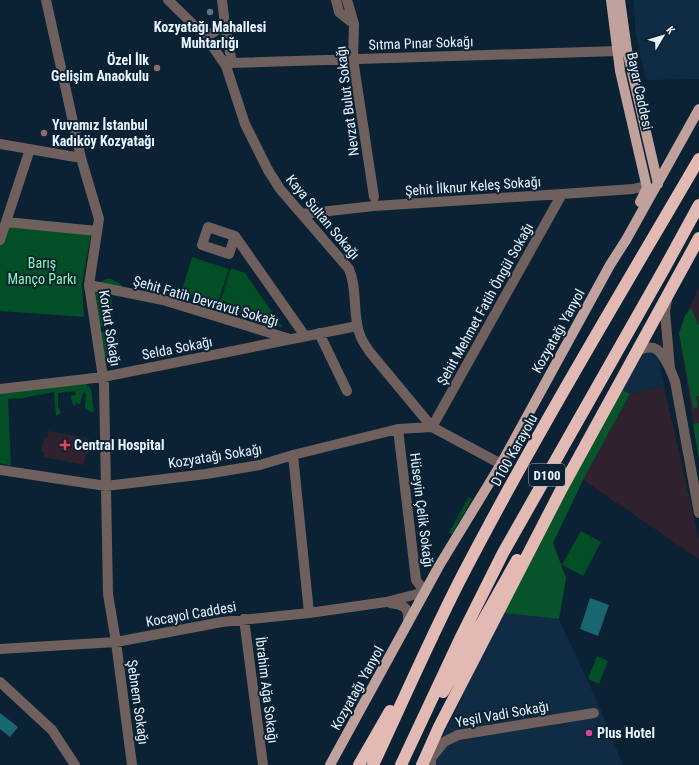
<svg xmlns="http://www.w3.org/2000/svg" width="699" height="765" font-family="'Roboto Condensed',sans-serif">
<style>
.built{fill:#0f2c44}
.medical{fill:#2f212e}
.green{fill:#024f26}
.forest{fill:#07542a}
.water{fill:#186671}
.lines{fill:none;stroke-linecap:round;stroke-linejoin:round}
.minor{stroke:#70605d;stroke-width:10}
.major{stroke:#c1a19b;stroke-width:10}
.highway{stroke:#e2bab3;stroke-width:12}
.service-dot{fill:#5c6f8a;stroke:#0b2134;stroke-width:1.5}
.education-dot{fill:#8d6e63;stroke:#0b2134;stroke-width:1.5}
.health-dot{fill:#e0444e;stroke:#0b2134;stroke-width:1.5}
.hotel-dot{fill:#d1479c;stroke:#0b2134;stroke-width:1.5}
.labels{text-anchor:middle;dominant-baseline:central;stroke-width:4;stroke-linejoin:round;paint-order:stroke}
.shield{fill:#0b2134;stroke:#a6b5c2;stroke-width:1}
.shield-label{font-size:13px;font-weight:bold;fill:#e9f4ff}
.poi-label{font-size:14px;font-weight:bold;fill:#e9f4ff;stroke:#0b2134;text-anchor:start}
.street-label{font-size:14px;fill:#e9f4ff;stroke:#0b2134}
.park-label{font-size:14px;fill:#85f9aa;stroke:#0b2134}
</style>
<rect width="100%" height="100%" fill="#0b2134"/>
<path class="built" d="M634 0H699V79L646 80 635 31Z
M640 353H658L664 386 630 394 620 389Z
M503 613 559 619 600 708 623 765H429Z"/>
<path class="medical" d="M699 287V459L679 333 685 316Z
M664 386 699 541V559L583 480 630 394Z
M48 431 89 438 84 465 43 457 44 453 41 452 44 437 47 438Z"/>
<path class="green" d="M7 227 91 234 82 285 84 317 0 311V245H2Z
M192 257 229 269 217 305 181 293Z
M231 268 245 273 283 328 219 306Z
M106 279H111L122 285 121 288 111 293 113 326 100 327 95 285Z
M113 331 114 349 120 357 105 359 103 356 100 332Z
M85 383 91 389 94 412H91L85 408 86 393 83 392 80 404H78L76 401V404L74 406 72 402 71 396 76 395 75 391 58 393V407L61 412 60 414 56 416 54 392 27 397 26 398 8 399 11 466 0 463V392Z
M469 497 472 499 452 534 449 533Z
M581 531 601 542 583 576 562 565Z
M597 656 608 661 599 684 588 679Z"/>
<path class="forest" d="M691 308 699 326V396L696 397 698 407 693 408 679 333 685 316Z
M620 389 630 394 583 480 553 543 566 578 559 619 503 613Z
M699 423V459L693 424Z"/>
<path class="water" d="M590 598 609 605 598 636 580 629Z
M0 713 18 727 10 737 0 729Z"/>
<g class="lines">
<path class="minor" d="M46 0 81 158 99 219 89 285 104 384 108 594 116 642 132 765
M168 0 206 37 226 66 245 124 268 170 280 189 349 269C358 290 352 314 360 335 362 341 366 346 369 351L432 427 501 464
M222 0 225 25 232 63
M336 0 339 12 354 24
M347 0 354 24 353 59 374 197
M206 37 225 25
M226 66 232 63 617 51
M0 144 81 158
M302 214 374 206 562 194 633 189 646 186
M6 222 97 231
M235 236 208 227 202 245 229 254 235 236 305 336
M0 240 30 149
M89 285 163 300 290 339
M319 333 347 391
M637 351C657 341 662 353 670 369L665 312 667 299
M670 369 675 381 699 513
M0 389 103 377 357 326
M432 427 562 194
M293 455 309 613
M0 470 106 486 206 474 260 465 293 455 398 429 432 427
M390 603C405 605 409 607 408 623
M244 619 263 765
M0 649 116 642 222 622 309 613 386 602 425 592 416 580 398 429
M0 682 52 730 75 765
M431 765V758L444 742 458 735 594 713"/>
<path class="major" d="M611 0 620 71 647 188 640 202
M620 0 627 50 658 184
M330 765 439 566 501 464 610 265 626 240 699 109"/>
<path class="highway" d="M443 692 517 560
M359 765 390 711
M373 765C402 703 429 641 460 580 534 437 618 298 699 159
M401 765 460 639 503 553 664 269 699 205
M422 765 439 727 562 488 699 238"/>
</g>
<circle class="service-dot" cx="210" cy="12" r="4"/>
<g class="education-dot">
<circle cx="157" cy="68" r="4"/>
<circle cx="44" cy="133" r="4"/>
</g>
<path class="health-dot" d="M63 439h4v4h4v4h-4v4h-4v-4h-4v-4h4z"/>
<circle class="hotel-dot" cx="589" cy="733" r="4"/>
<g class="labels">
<rect class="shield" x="529" y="464" width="36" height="22" rx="3"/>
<g class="shield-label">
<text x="547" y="475">D100</text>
</g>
<g class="poi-label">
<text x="210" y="27" text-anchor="middle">Kozyatağı Mahallesi<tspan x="210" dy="16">Muhtarlığı</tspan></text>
<text x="149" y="60" text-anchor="end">Özel İlk<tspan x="149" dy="16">Gelişim Anaokulu</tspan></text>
<text x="52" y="125">Yuvamız İstanbul<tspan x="52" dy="16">Kadıköy Kozyatağı</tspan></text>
<text x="74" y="445">Central Hospital</text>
<text x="597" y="733">Plus Hotel</text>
</g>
<g class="street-label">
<text transform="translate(421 43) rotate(-2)">Sıtma Pınar Sokağı</text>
<text transform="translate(640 91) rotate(78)">Bayar Caddesi</text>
<text transform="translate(347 101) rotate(-97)">Nevzat Bulut Sokağı</text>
<text transform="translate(473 186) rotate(-4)">Şehit İlknur Keleş Sokağı</text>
<text transform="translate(323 217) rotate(50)">Kaya Sultan Sokağı</text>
<text transform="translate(206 301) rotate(16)">Şehit Fatih Devravut Sokağı</text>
<text transform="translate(485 304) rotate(-61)">Şehit Mehmet Fatih Öngül Sokağı</text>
<text transform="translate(110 328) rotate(81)">Korkut Sokağı</text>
<text transform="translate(558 331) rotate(-61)">Kozyatağı Yanyol</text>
<text transform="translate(177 348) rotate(-11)">Selda Sokağı</text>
<text transform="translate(514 450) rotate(-61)">D100 Karayolu</text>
<text transform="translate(215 456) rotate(-9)">Kozyatağı Sokağı</text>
<text transform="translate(422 510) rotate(83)">Hüseyin Çelik Sokağı</text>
<text transform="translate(191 614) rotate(-10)">Kocayol Caddesi</text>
<text transform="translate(357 688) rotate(-61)">Kozyatağı Yanyol</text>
<text transform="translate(267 690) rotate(83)">İbrahim Ağa Sokağı</text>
<text transform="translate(138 702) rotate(82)">Şebnem Sokağı</text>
<text transform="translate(502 714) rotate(-10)">Yeşil Vadi Sokağı</text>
</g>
<g class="park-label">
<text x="42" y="263">Barış<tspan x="42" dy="16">Manço Parkı</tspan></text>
</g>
</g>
<g transform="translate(663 36) rotate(52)" stroke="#0b2134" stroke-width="3" paint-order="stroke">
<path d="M0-3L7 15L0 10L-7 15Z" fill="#e9f4ff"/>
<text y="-6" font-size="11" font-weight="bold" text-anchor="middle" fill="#e9f4ff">K</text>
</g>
</svg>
